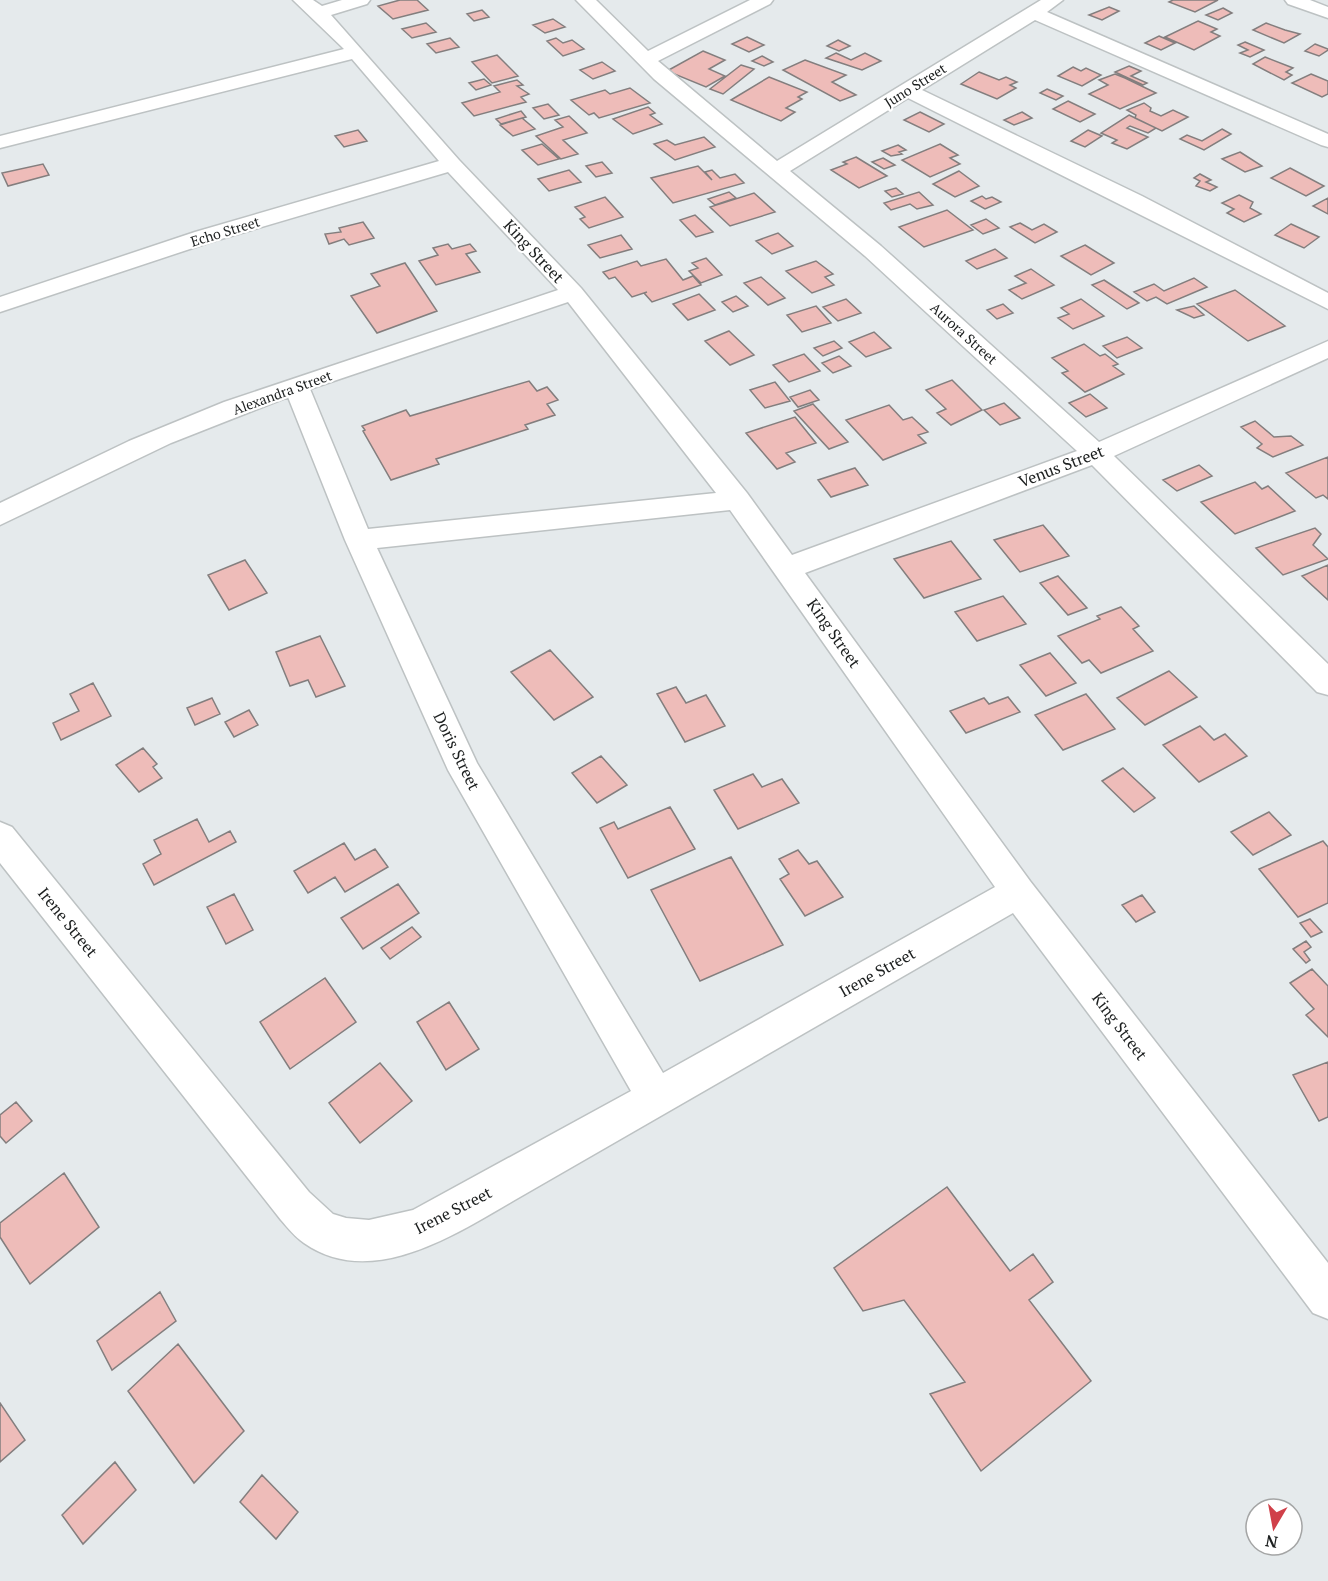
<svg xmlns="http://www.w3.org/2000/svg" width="1328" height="1581" font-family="'PT Serif',serif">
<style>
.building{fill:#eebcb9;stroke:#837e7e;stroke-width:1.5}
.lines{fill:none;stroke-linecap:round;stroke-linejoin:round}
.minor-casing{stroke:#bdc2c3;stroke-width:3}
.minor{fill:#fff;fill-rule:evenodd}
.labels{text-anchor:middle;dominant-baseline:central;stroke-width:4.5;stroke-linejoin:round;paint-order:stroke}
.far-street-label{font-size:14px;fill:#1c1f1f;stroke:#fff}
.street-label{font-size:16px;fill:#1c1f1f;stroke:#fff}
</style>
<rect width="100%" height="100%" fill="#e5eaec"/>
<path class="building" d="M400 0H417L428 10 393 19 378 6Z
M1173 0H1218L1195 12 1169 2Z
M1109 7 1119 11 1102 20 1089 15Z
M1223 8 1232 13 1218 20 1206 15Z
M482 10 489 17 474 21 467 14Z
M553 19 565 27 545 33 533 25Z
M1198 21 1217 29 1211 32 1220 36 1194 50 1165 37Z
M426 23 436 32 412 38 402 29Z
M1266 23 1285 30 1300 34 1284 43 1253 30Z
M1159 36 1175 43 1161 50 1145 43Z
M747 37 764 45 749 52 732 44Z
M450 38 459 47 436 53 427 44Z
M556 38 563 43 572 40 584 49 563 56 547 41Z
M838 40 850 46 839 51 827 46Z
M1245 42 1264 50 1250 57 1240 53 1248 50 1238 45Z
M1315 44 1328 49V50L1319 56 1305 51Z
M703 51 725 60 709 69 725 76 706 87 667 71Z
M836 53 851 60 865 53 881 61 862 70 826 58Z
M497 55 518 76 492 83 472 62Z
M762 56 773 62 764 66 752 61Z
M1265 57 1293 68 1286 72 1292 75 1284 80 1253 64Z
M805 60 846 75 832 82 856 95 840 101 783 70Z
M602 62 615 71 593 79 580 70Z
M741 65 754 69 723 94 710 89Z
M1129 66 1141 71 1131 76 1147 83 1143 85 1115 72Z
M1073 67 1081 71 1086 68 1101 75 1082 86 1058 76Z
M979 72 999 80 1006 77 1017 82 1010 85 1016 88 997 99 961 84Z
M1115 74 1125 78 1156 93 1120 109 1089 94 1108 85 1099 80Z
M1311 74 1328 81V94L1322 97 1292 83Z
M769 77 807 92 798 97 802 99 786 108 795 112 781 121 731 100Z
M484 79 491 85 476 90 469 83Z
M517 80 523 85 517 86 529 94 521 97 526 102 474 116 462 103 500 92 494 86Z
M630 88 650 103 599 118 594 113 589 115 571 100 605 90 610 94Z
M1047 89 1063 96 1056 100 1040 93Z
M1068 101 1095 114 1080 122 1053 109Z
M1144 103 1151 108 1150 111 1161 116 1173 110 1188 117 1162 131 1135 118 1136 115 1127 110Z
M548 104 559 115 544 119 533 108Z
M648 107 655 113 650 115 662 124 633 134 613 119Z
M521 111 526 117 501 124 496 119Z
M920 112 944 124 929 132 904 120Z
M1022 112 1032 118 1014 125 1004 120Z
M1129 115 1156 128 1148 133 1130 126 1127 128 1148 137 1127 149 1112 143 1117 140 1101 133Z
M569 116 587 133 563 140 578 154 561 159 536 136 563 127 555 120Z
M522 118 535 129 513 136 500 125Z
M1222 129 1231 134 1204 150 1180 139 1187 135 1202 141Z
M358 130 367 141 344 147 335 136Z
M1088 130 1102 136 1085 147 1071 141Z
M704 137 715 147 675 160 654 144 667 140 675 145Z
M542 144 559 159 538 165 522 150Z
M940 144 958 155 950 158 960 164 930 177 902 160Z
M898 145 906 150 899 152 902 154 891 156 882 151Z
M1240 152 1262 166 1245 172 1222 159Z
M856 157 887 176 859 188 831 170 847 164 843 162Z
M883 158 895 165 884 169 872 162Z
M602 162 612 173 596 177 586 166Z
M43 164 49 175 8 186 2 173Z
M698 166 712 180 705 172 712 170 720 178 735 174 744 183 673 203 651 178Z
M1290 168 1324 186 1306 196 1271 178Z
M569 170 581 182 549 191 538 179Z
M959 171 979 186 955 197 933 184Z
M1200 174 1211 180 1206 182 1217 187 1210 191 1196 186 1200 181 1194 178Z
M896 188 903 194 892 197 885 191Z
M729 192 736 198 715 205 708 199Z
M919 192 933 205 917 209 910 204 891 210 884 203Z
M754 193 775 212 730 226 710 207Z
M1239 195 1253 202 1250 208 1261 214 1244 222 1227 213 1234 209 1222 203Z
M982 196 986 199 992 197 1001 202 985 209 971 201Z
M605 197 623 217 589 228 580 219 585 217 575 207Z
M1328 198V214L1313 206Z
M947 210 973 230 924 247 899 227Z
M695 215 713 232 696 237 680 220Z
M986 219 999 228 983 234 971 225Z
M363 222 374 238 349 245 344 239 329 244 325 234 341 232 339 228Z
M1020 223 1032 230 1044 224 1057 232 1035 243 1010 227Z
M1291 224 1319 237 1304 248 1275 235Z
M778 233 793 246 772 254 756 241Z
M621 235 632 249 600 258 588 245Z
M448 244 452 249 470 244 476 251 466 254 480 272 436 285 419 261 438 255 433 248Z
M1085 245 1114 263 1091 275 1061 256Z
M995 249 1007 258 977 269 966 261Z
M706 258 722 275 701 283 689 271 698 268 692 263Z
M666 259 683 280 693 276 701 285 652 302 644 293 647 292 632 297 615 277 609 279 603 272 637 261 641 266Z
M816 261 833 274 825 277 834 285 812 293 786 271Z
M405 263 437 311 377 333 351 296 380 286 371 274Z
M1031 269 1054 285 1022 299 1009 290 1026 283 1015 276Z
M761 277 785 298 768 305 744 283Z
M1194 278 1207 287 1167 304 1156 297 1147 301 1134 292 1154 284 1164 291Z
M1104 280 1139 303 1127 309 1092 285Z
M1235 290 1285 326 1248 341 1197 304Z
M699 294 715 310 688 320 673 304Z
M736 296 748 306 733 312 722 302Z
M846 299 861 313 838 321 823 307Z
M1081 299 1104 316 1073 329 1058 318 1069 314 1061 308Z
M1003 304 1013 313 997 319 987 310Z
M816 306 831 323 802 332 787 315Z
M1194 306 1204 315 1194 318 1177 310Z
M729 331 754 355 730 365 705 341Z
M874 332 891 348 866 357 849 342Z
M1127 337 1142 348 1117 358 1103 346Z
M834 341 842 348 823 356 814 348Z
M1084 344 1100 356 1105 354 1118 364 1113 366 1124 374 1085 392 1062 373 1068 371 1052 358Z
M804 354 820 371 789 382 773 365Z
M839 356 851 366 833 373 822 363Z
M952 380 982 410 951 425 937 413 946 409 926 390Z
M529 381 537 391 547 387 558 400 547 404 555 415 525 425 528 429 436 459 439 464 391 480 363 431 365 430 362 426 406 410 410 416Z
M775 382 790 401 765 408 750 390Z
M810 390 819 400 798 407 790 397Z
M1090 394 1107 408 1086 417 1069 403Z
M1004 403 1020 418 1000 425 984 410Z
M813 404 848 442 829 449 794 411Z
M889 405 903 420 912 417 928 432 918 435 926 443 883 460 846 420Z
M795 417 816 443 786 453 795 462 777 469 746 433Z
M1255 421 1274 437 1291 436 1303 445 1273 457 1257 448 1262 444 1241 427Z
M1328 457V499L1323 495 1316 498 1286 473Z
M1199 465 1212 476 1177 491 1163 480Z
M855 468 868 485 831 497 818 480Z
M1255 482 1262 489 1268 486 1295 511 1235 534 1201 502Z
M1043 525 1069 556 1020 572 994 540Z
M1315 528 1321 534 1313 545 1328 559 1283 575 1256 548Z
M951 541 981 579 924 598 894 559Z
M245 560 267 593 229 610 208 575Z
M1328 565V600L1302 576Z
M1058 576 1087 608 1068 615 1040 583Z
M1003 596 1026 624 977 641 955 612Z
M1121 607 1139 626 1133 629 1153 651 1101 673 1089 660 1082 663 1058 636 1100 619 1097 616Z
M320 636 345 686 316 697 308 680 290 686 276 652Z
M550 650 593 697 554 720 511 672Z
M1050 653 1076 683 1046 696 1020 665Z
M1169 671 1197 697 1145 725 1117 698Z
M93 683 111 716 61 740 53 723 79 711 70 694Z
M676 687 686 703 706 695 725 726 685 742 657 694Z
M1086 694 1115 729 1063 750 1035 715Z
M1008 697 1020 712 966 733 950 711 984 698 989 704Z
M212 698 220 714 195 725 187 708Z
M249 710 258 725 234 737 225 722Z
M1200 726 1214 740 1225 734 1247 756 1199 782 1163 745Z
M143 748 157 764 153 767 162 778 139 792 116 765Z
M601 756 627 785 597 803 572 773Z
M1123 768 1155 798 1134 812 1102 781Z
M753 774 762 787 782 779 799 803 738 829 714 790Z
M670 807 695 849 628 878 600 828 614 822 618 829Z
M1269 812 1291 835 1253 855 1231 832Z
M197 819 209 842 230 831 236 842 154 885 143 864 161 854 154 840Z
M1323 841 1328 847V903L1298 917 1259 869Z
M344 843 355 860 375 849 388 867 345 892 335 877 308 893 294 871Z
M798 850 809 864 817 861 843 897 805 916 780 879 789 874 779 859Z
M731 857 783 945 700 981 651 890Z
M398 884 419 913 363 949 341 918Z
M234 894 253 930 226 944 207 907Z
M1142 895 1155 912 1136 922 1122 905Z
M1310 919 1322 932 1311 937 1300 923Z
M412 927 421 937 390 959 381 948Z
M1306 941 1311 947 1304 952 1310 960 1306 963 1293 949Z
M1312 969 1328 986V1037L1306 1015 1314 1009 1290 983Z
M325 978 356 1022 290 1069 260 1022Z
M449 1002 479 1049 446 1070 417 1022Z
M1328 1062V1117L1319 1121 1293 1075Z
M380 1063 412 1101 360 1143 329 1103Z
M16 1102 32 1121 6 1143 0 1136V1115Z
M64 1173 99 1227 30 1284 0 1237V1223Z
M947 1187 1010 1271 1033 1254 1053 1282 1029 1300 1091 1381 981 1471 930 1394 965 1382 904 1300 863 1311 834 1268Z
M160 1292 176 1321 112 1370 97 1341Z
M178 1344 244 1431 194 1483 128 1391Z
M0 1403 25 1440 0 1462Z
M115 1462 136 1490 83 1544 62 1515Z
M262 1475 298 1512 276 1539 240 1502Z"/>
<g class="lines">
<defs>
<path id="minor" d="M293 0H313L322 6 342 0H370L367 4 331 15 459 160 581 288 747 493 792 555 1077 451 865 256 654 79 576 0H596L648 51 750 0H773L770 4 658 61 777 161 1041 0H1063L1047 12 1328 134V147L1321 145 1035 20 922 90 1142 196 1328 293V309L908 98 790 171 881 246 1099 442 1328 341V358L1114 456 1328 664V695L1317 692 1092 465 805 573 1030 881 1328 1263V1319L1313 1313 1013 913 513 1201C454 1235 371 1290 304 1243 295 1237 288 1228 281 1220L0 863V822L12 827 309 1192 333 1214 346 1218 369 1220 413 1210 631 1091 448 770 345 540 288 397 171 443 0 525V503L129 441 224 402 558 290 448 172 211 242 0 312V297L195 232 439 161 352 59 0 148V136L344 49ZM568 302 716 493 368 529 310 389ZM730 510 995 887 663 1073 477 763 377 548Z
M1285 0H1310L1328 7V18L1288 4Z"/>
</defs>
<use href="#minor" class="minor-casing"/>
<use href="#minor" class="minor"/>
</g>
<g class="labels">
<g class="far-street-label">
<text transform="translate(915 85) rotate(-32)">Juno Street</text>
<text transform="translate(225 231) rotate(-17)">Echo Street</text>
<text transform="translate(964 333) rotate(42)">Aurora Street</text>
<text transform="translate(282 392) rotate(-20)">Alexandra Street</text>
</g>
<g class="street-label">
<text transform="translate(534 251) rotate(47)">King Street</text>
<text transform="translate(1061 466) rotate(-21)">Venus Street</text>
<text transform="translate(834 633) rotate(55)">King Street</text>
<text transform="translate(457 751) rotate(64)">Doris Street</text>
<text transform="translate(68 922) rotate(51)">Irene Street</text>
<text transform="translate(877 972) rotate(-29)">Irene Street</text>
<text transform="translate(1120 1026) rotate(53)">King Street</text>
<text transform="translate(453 1210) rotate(-27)">Irene Street</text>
</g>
</g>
<g transform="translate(1274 1527) rotate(190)"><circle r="28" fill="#ffffff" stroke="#a4a5a5" stroke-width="1.5"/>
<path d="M0-4.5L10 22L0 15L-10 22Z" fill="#d04049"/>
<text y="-9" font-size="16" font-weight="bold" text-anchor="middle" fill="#1c1f1f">N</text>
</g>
</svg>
